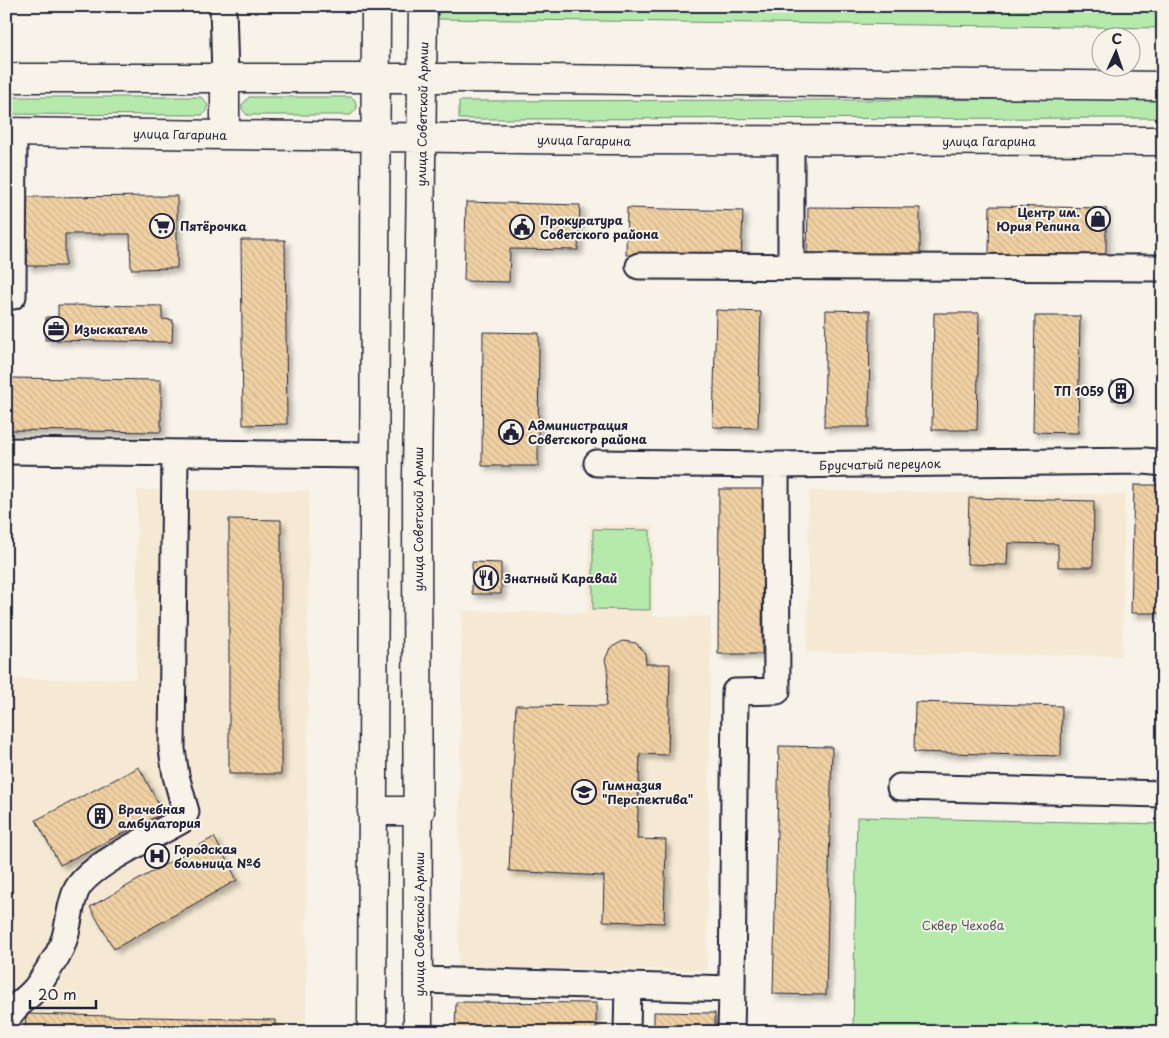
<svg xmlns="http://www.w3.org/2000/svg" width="1169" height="1038" font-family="'Playpen Sans',sans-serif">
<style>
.built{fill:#f5e9d3}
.green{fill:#b5eaac;stroke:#6c8674}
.building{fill:url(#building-back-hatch);stroke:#22223b;filter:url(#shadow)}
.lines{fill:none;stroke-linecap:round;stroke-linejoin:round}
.minor-casing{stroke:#22223b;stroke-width:29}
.major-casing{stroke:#22223b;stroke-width:31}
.minor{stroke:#f7f3e8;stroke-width:25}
.major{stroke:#f7f3e8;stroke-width:28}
.labels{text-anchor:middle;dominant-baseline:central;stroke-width:4;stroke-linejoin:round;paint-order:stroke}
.street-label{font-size:12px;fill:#22223b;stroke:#f7f3e8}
.poi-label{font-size:12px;font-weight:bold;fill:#22223b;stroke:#f7f3e8;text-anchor:start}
.park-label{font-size:12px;fill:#475457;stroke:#f7f3e8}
</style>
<defs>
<pattern id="building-back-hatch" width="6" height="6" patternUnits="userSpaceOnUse" patternTransform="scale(1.25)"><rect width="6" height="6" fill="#f0d1a3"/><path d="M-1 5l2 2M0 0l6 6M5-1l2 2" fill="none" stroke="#ceb38d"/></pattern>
<filter id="shadow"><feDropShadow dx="4.5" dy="4.5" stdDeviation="2.5" flood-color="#0004"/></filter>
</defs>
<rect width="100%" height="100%" fill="#f7f3e8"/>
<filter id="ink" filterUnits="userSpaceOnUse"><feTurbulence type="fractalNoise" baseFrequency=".02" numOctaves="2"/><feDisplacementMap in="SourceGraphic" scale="10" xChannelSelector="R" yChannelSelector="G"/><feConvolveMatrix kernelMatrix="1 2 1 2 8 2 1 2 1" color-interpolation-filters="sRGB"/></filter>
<g filter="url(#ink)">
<path class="built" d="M137 490 309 491 306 1032H6V679H136Z
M809 491 1125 495 1122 656 807 652Z
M589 525 654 526 653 616 711 617 707 970 458 967 462 611 588 613Z"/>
<path class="green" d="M436 6H1163V28L436 19Z
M6 97H201L208 105 205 113 202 115 6 114Z
M249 97H351L355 100 357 108 351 115H247L242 109V105Z
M1163 99V118L459 119V101Z
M593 529 650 530V610L593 609Z
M857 817 1163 824V1032H853Z"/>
<path class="building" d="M177 196V268L131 269 130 234H65V266H27V197Z
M466 202 580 205 578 250 510 249 509 282 464 281Z
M990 206 1106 208V256L989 254Z
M808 207 920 208V257L807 256Z
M627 208 743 211 741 259 626 255Z
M241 240H285L287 424 243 425Z
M58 305 162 306V319L173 320 172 342 45 340 46 317H58Z
M716 310 761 312 758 428 713 427Z
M826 310 870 311 869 427H824Z
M934 313H979L977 430H932Z
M1035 316H1080L1078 433 1033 432Z
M483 332 539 333 538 466H482Z
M6 378 161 380V432L6 430Z
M1112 382H1130V401L1112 400Z
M1134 485H1163V613H1131Z
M719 489H763L762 654H718Z
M969 498 1094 501 1093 567H1058V544L1008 543 1007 565 967 564Z
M229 519 281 520V774H229Z
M472 562 501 563V594H472Z
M623 641 636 643 641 648 645 654 646 664H670L668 755 640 754 637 839 666 840 664 923 603 921 604 876 509 871 516 705 606 706 608 672 605 660 610 648Z
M915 702 1062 706 1061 756 914 752Z
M779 746 832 747 826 995 773 994Z
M139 767 163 813 60 865 36 820Z
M214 837 237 880 114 949 90 907Z
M456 1002 596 1003V1032H455Z
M654 1012 715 1013V1032H654Z
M26 1014 275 1020V1032H25Z"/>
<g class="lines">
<defs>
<path id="minor" d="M223 6 225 77
M639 266 1163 268
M791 266V140
M6 296H13L14 132
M6 451 373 455
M597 463 776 465 1145 461 1163 463
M900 787 1163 794
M419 980 732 989 731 1032
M732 989 735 692 777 691 776 465
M6 1021C16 1002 25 1002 36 988 44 978 50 966 57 956 70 934 67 913 76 891 87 865 157 835 182 820L186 812 176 776 172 749 175 453
M627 1032 628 986"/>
<path id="major" d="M6 78H463L1163 86
M6 132 605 140 1163 141
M225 134V77
M372 811H420
M372 1032 376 6
M418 1032 417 481 423 6"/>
</defs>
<use href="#minor" class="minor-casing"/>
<use href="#major" class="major-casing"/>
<use href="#minor" class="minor"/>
<use href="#major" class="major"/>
</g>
</g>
<defs>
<symbol id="shop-ring" viewBox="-11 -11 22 22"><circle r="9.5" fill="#f7f3e8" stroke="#22223b" stroke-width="1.5"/><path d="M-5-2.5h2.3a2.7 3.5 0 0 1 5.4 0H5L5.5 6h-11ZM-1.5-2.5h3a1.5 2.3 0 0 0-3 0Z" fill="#22223b"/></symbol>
<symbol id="supermarket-ring" viewBox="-11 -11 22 22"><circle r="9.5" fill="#f7f3e8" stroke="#22223b" stroke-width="1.5"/><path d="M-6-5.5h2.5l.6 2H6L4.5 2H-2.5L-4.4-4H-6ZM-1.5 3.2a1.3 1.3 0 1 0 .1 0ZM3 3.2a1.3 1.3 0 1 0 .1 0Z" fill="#22223b"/></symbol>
<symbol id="civic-ring" viewBox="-11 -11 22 22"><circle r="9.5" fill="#f7f3e8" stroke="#22223b" stroke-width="1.5"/><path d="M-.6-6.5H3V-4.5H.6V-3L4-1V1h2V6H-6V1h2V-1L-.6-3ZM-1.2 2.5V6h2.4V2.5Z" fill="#22223b"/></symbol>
<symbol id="office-ring" viewBox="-11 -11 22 22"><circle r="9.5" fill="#f7f3e8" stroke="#22223b" stroke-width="1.5"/><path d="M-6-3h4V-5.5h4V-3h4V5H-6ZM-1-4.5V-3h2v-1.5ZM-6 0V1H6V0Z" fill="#22223b"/></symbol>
<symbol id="building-ring" viewBox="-11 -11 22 22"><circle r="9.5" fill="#f7f3e8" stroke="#22223b" stroke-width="1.5"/><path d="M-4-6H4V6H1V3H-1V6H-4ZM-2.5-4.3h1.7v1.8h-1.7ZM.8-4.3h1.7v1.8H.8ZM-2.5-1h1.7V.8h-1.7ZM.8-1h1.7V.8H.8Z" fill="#22223b"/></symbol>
<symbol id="restaurant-ring" viewBox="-11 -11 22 22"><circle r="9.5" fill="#f7f3e8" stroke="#22223b" stroke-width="1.5"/><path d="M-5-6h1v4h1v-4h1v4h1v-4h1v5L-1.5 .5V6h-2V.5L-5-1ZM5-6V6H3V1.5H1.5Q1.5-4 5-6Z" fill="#22223b"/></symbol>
<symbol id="school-ring" viewBox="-11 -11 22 22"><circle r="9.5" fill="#f7f3e8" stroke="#22223b" stroke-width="1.5"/><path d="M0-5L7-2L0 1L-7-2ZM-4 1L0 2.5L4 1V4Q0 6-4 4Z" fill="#22223b"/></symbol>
<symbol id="hospital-ring" viewBox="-11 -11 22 22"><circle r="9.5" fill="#f7f3e8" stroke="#22223b" stroke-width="1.5"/><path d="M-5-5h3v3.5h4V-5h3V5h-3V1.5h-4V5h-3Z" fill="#22223b"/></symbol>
</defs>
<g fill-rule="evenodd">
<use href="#shop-ring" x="1084" y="205" width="28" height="28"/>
<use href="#supermarket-ring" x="148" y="212" width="28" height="28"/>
<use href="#civic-ring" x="508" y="213" width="28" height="28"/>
<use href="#office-ring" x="42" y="315" width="28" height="28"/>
<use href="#building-ring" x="1107" y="377" width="28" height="28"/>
<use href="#civic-ring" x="497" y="418" width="28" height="28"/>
<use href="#restaurant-ring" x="472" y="564" width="28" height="28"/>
<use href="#school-ring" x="570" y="778" width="28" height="28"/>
<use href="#building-ring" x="86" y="802" width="28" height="28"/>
<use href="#hospital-ring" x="143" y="842" width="28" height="28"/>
</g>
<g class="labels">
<g class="street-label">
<text transform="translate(422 114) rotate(-89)">улица Советской Армии</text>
<text transform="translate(180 134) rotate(1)">улица Гагарина</text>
<text transform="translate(584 140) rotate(1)">улица Гагарина</text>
<text x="989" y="141">улица Гагарина</text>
<text transform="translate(880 464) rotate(-1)">Брусчатый переулок</text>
<text transform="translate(418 519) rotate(-90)">улица Советской Армии</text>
<text transform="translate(419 924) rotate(-90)">улица Советской Армии</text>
</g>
<g class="poi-label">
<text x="1080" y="212" text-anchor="end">Центр им.<tspan x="1080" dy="14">Юрия Репина</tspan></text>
<text x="540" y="220">Прокуратура<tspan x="540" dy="14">Советского района</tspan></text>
<text x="180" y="226">Пятёрочка</text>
<text x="74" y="329">Изыскатель</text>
<text x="1104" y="391" text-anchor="end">ТП 1059</text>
<text x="528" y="425">Администрация<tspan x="528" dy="14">Советского района</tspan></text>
<text x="504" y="578">Знатный Каравай</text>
<text x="602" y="785">Гимназия<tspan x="602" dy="14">"Перспектива"</tspan></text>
<text x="118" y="809">Врачебная<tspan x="118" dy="14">амбулатория</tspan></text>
<text x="174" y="849">Городская<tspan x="174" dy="14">больница №6</tspan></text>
</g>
<g class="park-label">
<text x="963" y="925">Сквер Чехова</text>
</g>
</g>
<rect width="1169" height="1038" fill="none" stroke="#f7f3e8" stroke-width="25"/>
<rect x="12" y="12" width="1144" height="1013" fill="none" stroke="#22223b" stroke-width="2" filter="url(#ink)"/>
<g transform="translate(1116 52) rotate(3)"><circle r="24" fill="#f7f3e8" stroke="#a29fa3"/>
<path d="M0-4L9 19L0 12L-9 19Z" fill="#22223b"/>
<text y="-8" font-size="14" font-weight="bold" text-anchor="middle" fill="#22223b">С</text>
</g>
<path d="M30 1000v8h66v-8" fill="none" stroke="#22223b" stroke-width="2.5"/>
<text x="38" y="1000" font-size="15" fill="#22223b" stroke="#f7f3e8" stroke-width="4" paint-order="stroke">20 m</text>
</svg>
